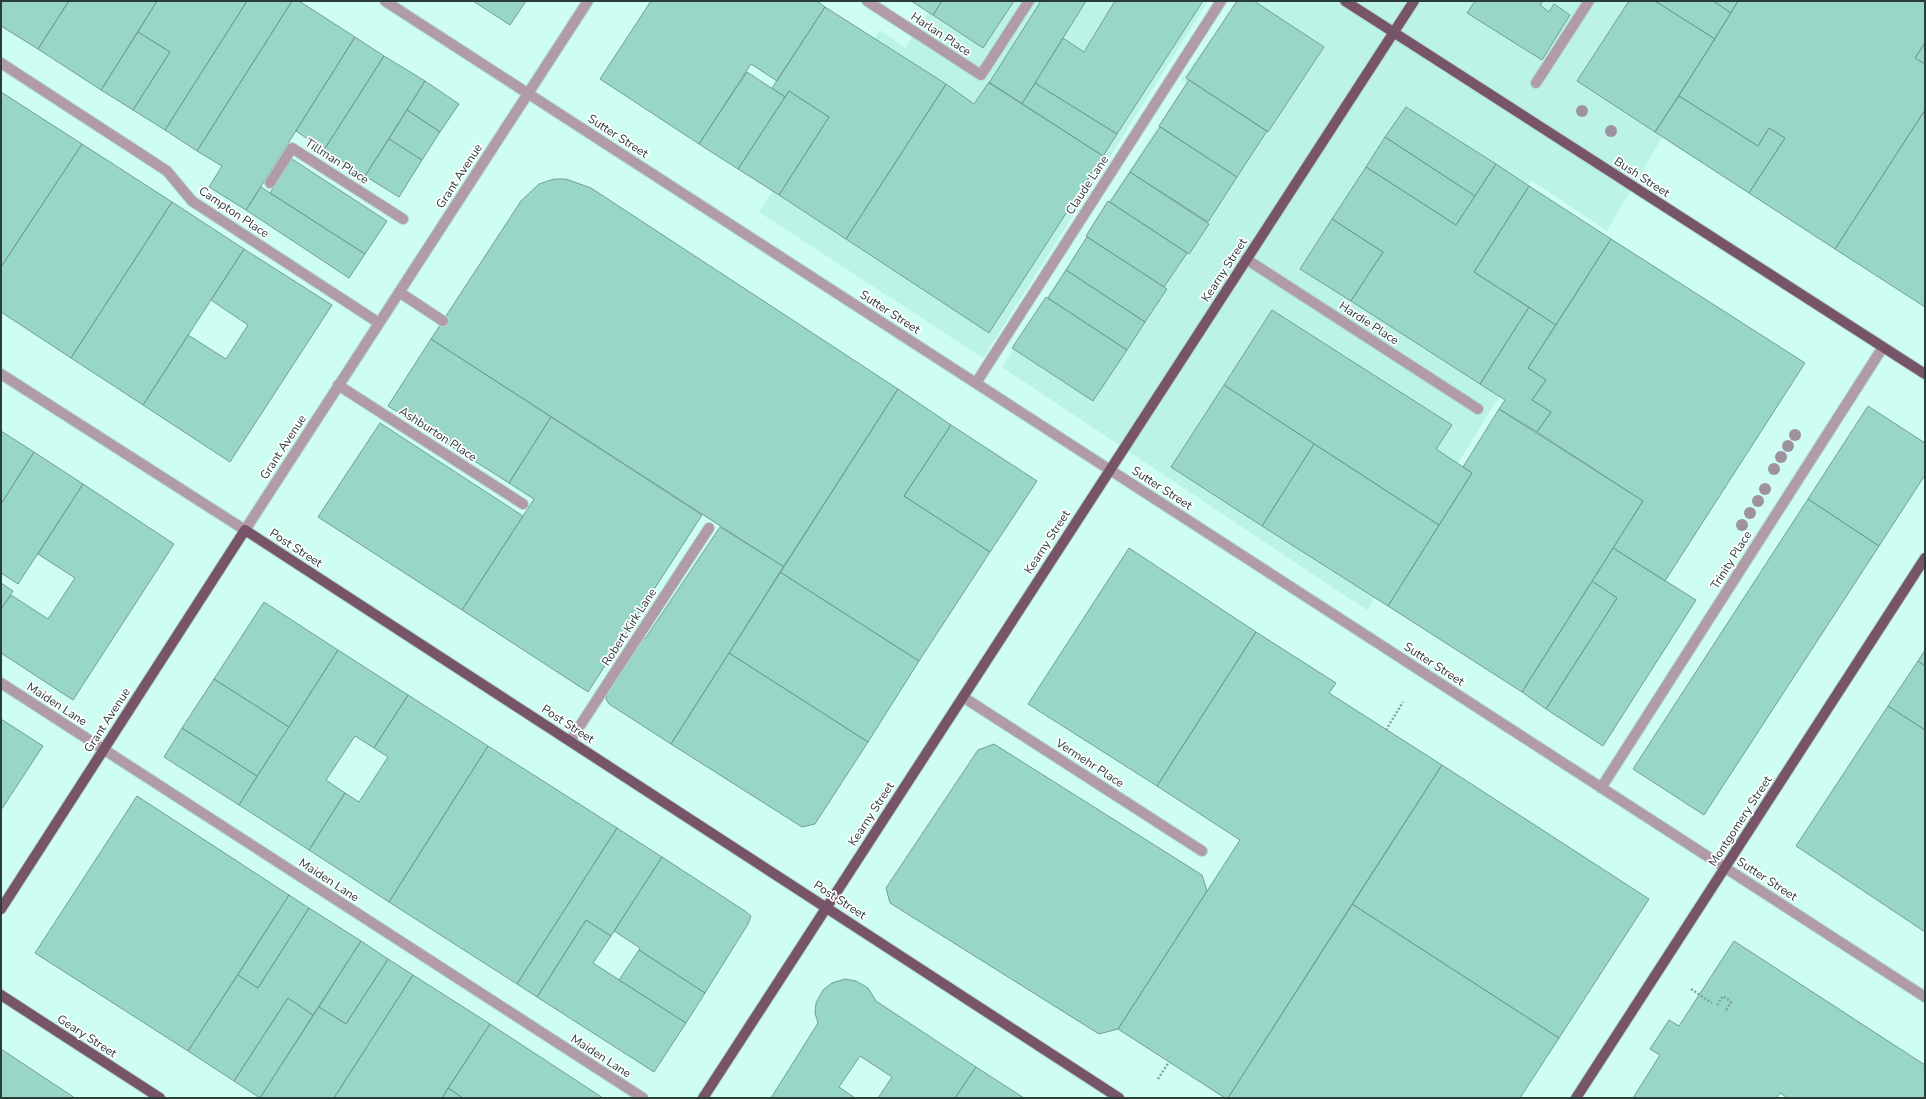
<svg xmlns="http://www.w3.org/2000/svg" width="1926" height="1099" font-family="'Nunito Sans',sans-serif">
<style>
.built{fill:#bbf3e6}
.building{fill:#98d6c8;stroke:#739f96}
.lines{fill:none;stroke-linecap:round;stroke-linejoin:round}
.minor-casing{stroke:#b0dad1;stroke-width:12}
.major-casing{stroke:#b0dad1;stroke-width:12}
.path{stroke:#81a39c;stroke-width:2.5;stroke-dasharray:2 2;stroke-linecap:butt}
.minor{stroke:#b09ba6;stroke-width:10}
.major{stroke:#785468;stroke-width:10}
.tree{fill:#9e92a1}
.labels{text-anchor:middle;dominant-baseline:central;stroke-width:3.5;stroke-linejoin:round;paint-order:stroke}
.street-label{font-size:12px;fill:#2a3d39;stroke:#fff}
</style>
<rect width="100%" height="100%" fill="#cefdf2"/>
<path class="built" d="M936 1H1208L983 358 759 212 880 30 905 48Z
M1239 1H1742L1607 231 1531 180 1474 272 1547 319 1367 610 1002 367 1186 83 1181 80Z"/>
<path class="building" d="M1 1H66L68 2 38 49 1 26Z
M69 1H157L101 90 38 49Z
M157 1H247L165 130 133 110 170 52 138 32Z
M247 1H292L197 151 165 130Z
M292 1H299L355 37 246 210 209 187 222 166 197 151Z
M473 1H526L510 25Z
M651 1H817L825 7 777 81 751 64 699 144 600 79Z
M911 1H942L933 15Z
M942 1H1014L983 48 933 15Z
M1041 1H1086L1022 104 989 83Z
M1115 1H1203L1117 134 1035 83 1063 38 1084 52Z
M1237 1H1254L1324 47 1268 132 1186 78Z
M1475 1H1543L1540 5 1549 12 1554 4 1570 15 1542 60 1467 13Z
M1629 1H1655L1715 39 1655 132 1577 81Z
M1655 1H1713L1731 13 1715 39Z
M1713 1H1738L1731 13Z
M1738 1H1925V43L1915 58 1925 64V110L1835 249 1749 193 1785 138 1769 128 1758 146 1679 96Z
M825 7 946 84 846 239 779 195 829 117 789 91 785 97 772 88Z
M138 32 170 52 133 110 101 90Z
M355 37 384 56 324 150 296 131Z
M1925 43V64L1915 58Z
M384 56 425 81 365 176 324 150Z
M747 72 785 97 738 169 699 144Z
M1189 80 1267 131 1237 177 1159 126Z
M425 81 459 104 440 132 407 110Z
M989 82 1103 156 989 333 846 239 946 84 974 104Z
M1035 83 1117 134 1103 156 1022 104Z
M789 91 829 117 779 195 738 169Z
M1 92 82 144 1 267Z
M1679 96 1758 146 1769 128 1785 138 1749 193 1655 132Z
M1406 107 1496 164 1475 196 1385 137Z
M407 110 440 132 422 160 389 139Z
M1925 110V307L1835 249Z
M1160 127 1237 177 1208 222 1130 172Z
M1385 137 1475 196 1456 225 1366 167Z
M389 139 422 160 399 197 365 176Z
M82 144 172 202 71 358 1 312V267Z
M292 159 387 221 365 254 270 193Z
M1496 164 1529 186 1474 272 1529 307 1480 384 1351 301 1383 252 1332 219 1366 167 1456 225Z
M1130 172 1209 224 1189 254 1110 202Z
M554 179H566L591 188 898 389 784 567 431 339 521 201 539 184Z
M1529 186 1611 239 1556 325 1474 272Z
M261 187 365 254 349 278 246 210Z
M1108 201 1187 253 1164 287 1086 236Z
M172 202 244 249 143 405 71 358Z
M1332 219 1383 252 1351 301 1300 269Z
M1087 237 1167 289 1145 322 1066 270Z
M1611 239 1805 363 1665 581 1613 548 1643 501 1537 432 1551 412 1532 400 1546 380 1528 368Z
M244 249 332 305 230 462 143 405 188 335 226 359 248 325 211 300Z
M1066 270 1145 322 1127 350 1048 298Z
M1046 297 1127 350 1093 401 1012 348Z
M1529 307 1556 325 1528 368 1546 380 1532 400 1551 412 1537 432 1499 409 1505 400 1480 384Z
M1272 310 1452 425 1436 449 1472 473 1439 525 1224 385Z
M431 339 551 417 509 483 388 406Z
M1224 385 1314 444 1262 526 1171 467Z
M898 389 951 425 904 496 990 552 919 661 780 572Z
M1868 406 1925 443V475L1879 546 1808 499Z
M1499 409 1643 501 1522 692 1388 606 1472 473 1463 467Z
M551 417 702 515 588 692 462 610 534 499 509 483Z
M380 423 523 516 462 610 318 517Z
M951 425 1037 481 990 552 904 496Z
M1 431 34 452 1 504Z
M1314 444 1439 525 1388 606 1262 526Z
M34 452 83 484 18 584 1 573V504Z
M83 484 174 544 73 700 1 653V609L11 595 48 619 75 578 38 554Z
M1808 499 1879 546 1704 815 1633 769Z
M720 527 784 567 671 744 609 704 606 699 607 693 642 637 645 639Z
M1129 548 1256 632 1157 786 1028 704Z
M1613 548 1696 600 1603 746 1546 709 1617 598 1592 581Z
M780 572 919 661 868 742 729 653Z
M1592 581 1617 598 1546 709 1522 692Z
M1 583 13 591 1 609Z
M264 602 338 650 289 727 214 679Z
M1256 632 1336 683 1329 693 1442 765 1228 1098H1225L1118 1029 1240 840 1157 786Z
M338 650 408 695 374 748 355 736 326 780 345 793 309 850 239 805Z
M1925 650V666L1918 661Z
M729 653 868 742 815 824 802 827 671 744Z
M1918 661 1925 666V730L1888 706Z
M214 679 289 727 257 776 182 728Z
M408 695 488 746 389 902 309 850 345 793 359 802 388 757 374 748Z
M1888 706 1925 730V932L1796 846Z
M1 719 43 746 1 810Z
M182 728 257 776 239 805 164 757Z
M994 744 1202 875 1207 891 1118 1029 1099 1034 890 903 886 888 978 750Z
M488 746 617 828 517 984 389 902Z
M1442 765 1649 899 1559 1038 1352 904Z
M137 796 289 895 188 1051 35 953Z
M617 828 662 857 611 936 586 920 537 997 517 984Z
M662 857 745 911 751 916 748 924 705 993 639 950 640 948 614 931Z
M289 895 309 908 258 988 238 975Z
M1352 904 1559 1038 1520 1098H1228Z
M309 908 361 941 313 1015 288 998 234 1081 188 1051 238 975 258 988Z
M586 920 611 936 593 963 686 1023 654 1072 537 997Z
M361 941 388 959 346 1024 319 1007Z
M1734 941 1925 1065V1098H1788L1780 1093 1776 1098H1633L1660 1055 1650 1049 1669 1020 1679 1026Z
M639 950 705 993 686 1023 619 980Z
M388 959 413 975 334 1098H260L319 1007 346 1024Z
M413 975 490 1024 442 1098H334Z
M845 979 856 981 868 988 876 1001 976 1067 955 1098H878L892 1077 860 1056 839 1087 855 1098H771L818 1023 815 1013 816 1003 823 990 832 983Z
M288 998 313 1015 260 1098 234 1081Z
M490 1024 603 1098H463L448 1088Z
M1 1049 75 1098H1Z
M976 1067 1024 1098H955Z
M448 1088 463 1098H442Z"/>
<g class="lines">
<defs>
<path id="minor" d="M385 1 1925 997
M867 1 981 75 1029 1
M1 63 167 171 192 201 379 323
M1536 83 1589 1
M270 183 292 148 403 219
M1246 259 1478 409
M399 292 443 321
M1 374 245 530 588 1
M976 383 1221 1
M338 385 523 504
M1 683 643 1098
M963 697 1202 851
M570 741 709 528
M1601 788 1883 347"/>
<path id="major" d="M1345 1 1925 374
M1 909 245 530 1119 1098
M1 995 160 1098
M703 1098 1414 1
M1576 1098 1925 558"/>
</defs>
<use href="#minor" class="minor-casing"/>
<use href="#major" class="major-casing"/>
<path class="path" d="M1386 730 1403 702
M1691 989 1712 1003
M1717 1005 1723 996 1731 1002 1725 1012
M1158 1079 1169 1062"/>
<use href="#minor" class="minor"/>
<use href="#major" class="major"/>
</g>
<g class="tree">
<circle cx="1582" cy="111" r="6"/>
<circle cx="1611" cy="131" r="6"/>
<circle cx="1795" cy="435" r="6"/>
<circle cx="1788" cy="446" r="6"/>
<circle cx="1781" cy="457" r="6"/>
<circle cx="1774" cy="469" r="6"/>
<circle cx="1765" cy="489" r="6"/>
<circle cx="1758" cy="501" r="6"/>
<circle cx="1750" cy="513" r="6"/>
<circle cx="1742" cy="525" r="6"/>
</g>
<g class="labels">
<g class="street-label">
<text transform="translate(941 34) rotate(33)">Harlan Place</text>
<text transform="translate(618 136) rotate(33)">Sutter Street</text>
<text transform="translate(337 161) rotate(33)">Tillman Place</text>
<text transform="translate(459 176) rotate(-57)">Grant Avenue</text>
<text transform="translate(1642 177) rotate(33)">Bush Street</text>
<text transform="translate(1087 185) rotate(-57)">Claude Lane</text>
<text transform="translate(234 212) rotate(34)">Campton Place</text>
<text transform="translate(1224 270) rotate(-57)">Kearny Street</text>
<text transform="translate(890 312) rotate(33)">Sutter Street</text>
<text transform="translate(1369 323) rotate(33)">Hardie Place</text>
<text transform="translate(438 434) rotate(33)">Ashburton Place</text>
<text transform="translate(283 447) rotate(-57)">Grant Avenue</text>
<text transform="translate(1162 488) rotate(33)">Sutter Street</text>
<text transform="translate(1047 542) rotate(-57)">Kearny Street</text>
<text transform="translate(296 548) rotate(33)">Post Street</text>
<text transform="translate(1731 560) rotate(-58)">Trinity Place</text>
<text transform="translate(629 627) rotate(-57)">Robert Kirk Lane</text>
<text transform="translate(1434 664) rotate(33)">Sutter Street</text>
<text transform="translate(57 704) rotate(33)">Maiden Lane</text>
<text transform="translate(107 720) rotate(-57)">Grant Avenue</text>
<text transform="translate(568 724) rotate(33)">Post Street</text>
<text transform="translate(1090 763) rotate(33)">Vermehr Place</text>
<text transform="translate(871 814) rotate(-57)">Kearny Street</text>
<text transform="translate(1740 821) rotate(-57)">Montgomery Street</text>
<text transform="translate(1767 879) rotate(33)">Sutter Street</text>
<text transform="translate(329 880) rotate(33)">Maiden Lane</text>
<text transform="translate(840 900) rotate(33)">Post Street</text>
<text transform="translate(87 1036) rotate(33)">Geary Street</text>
<text transform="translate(601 1056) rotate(33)">Maiden Lane</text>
</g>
</g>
<rect width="1926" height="1099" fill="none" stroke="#2a3d39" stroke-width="4"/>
</svg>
